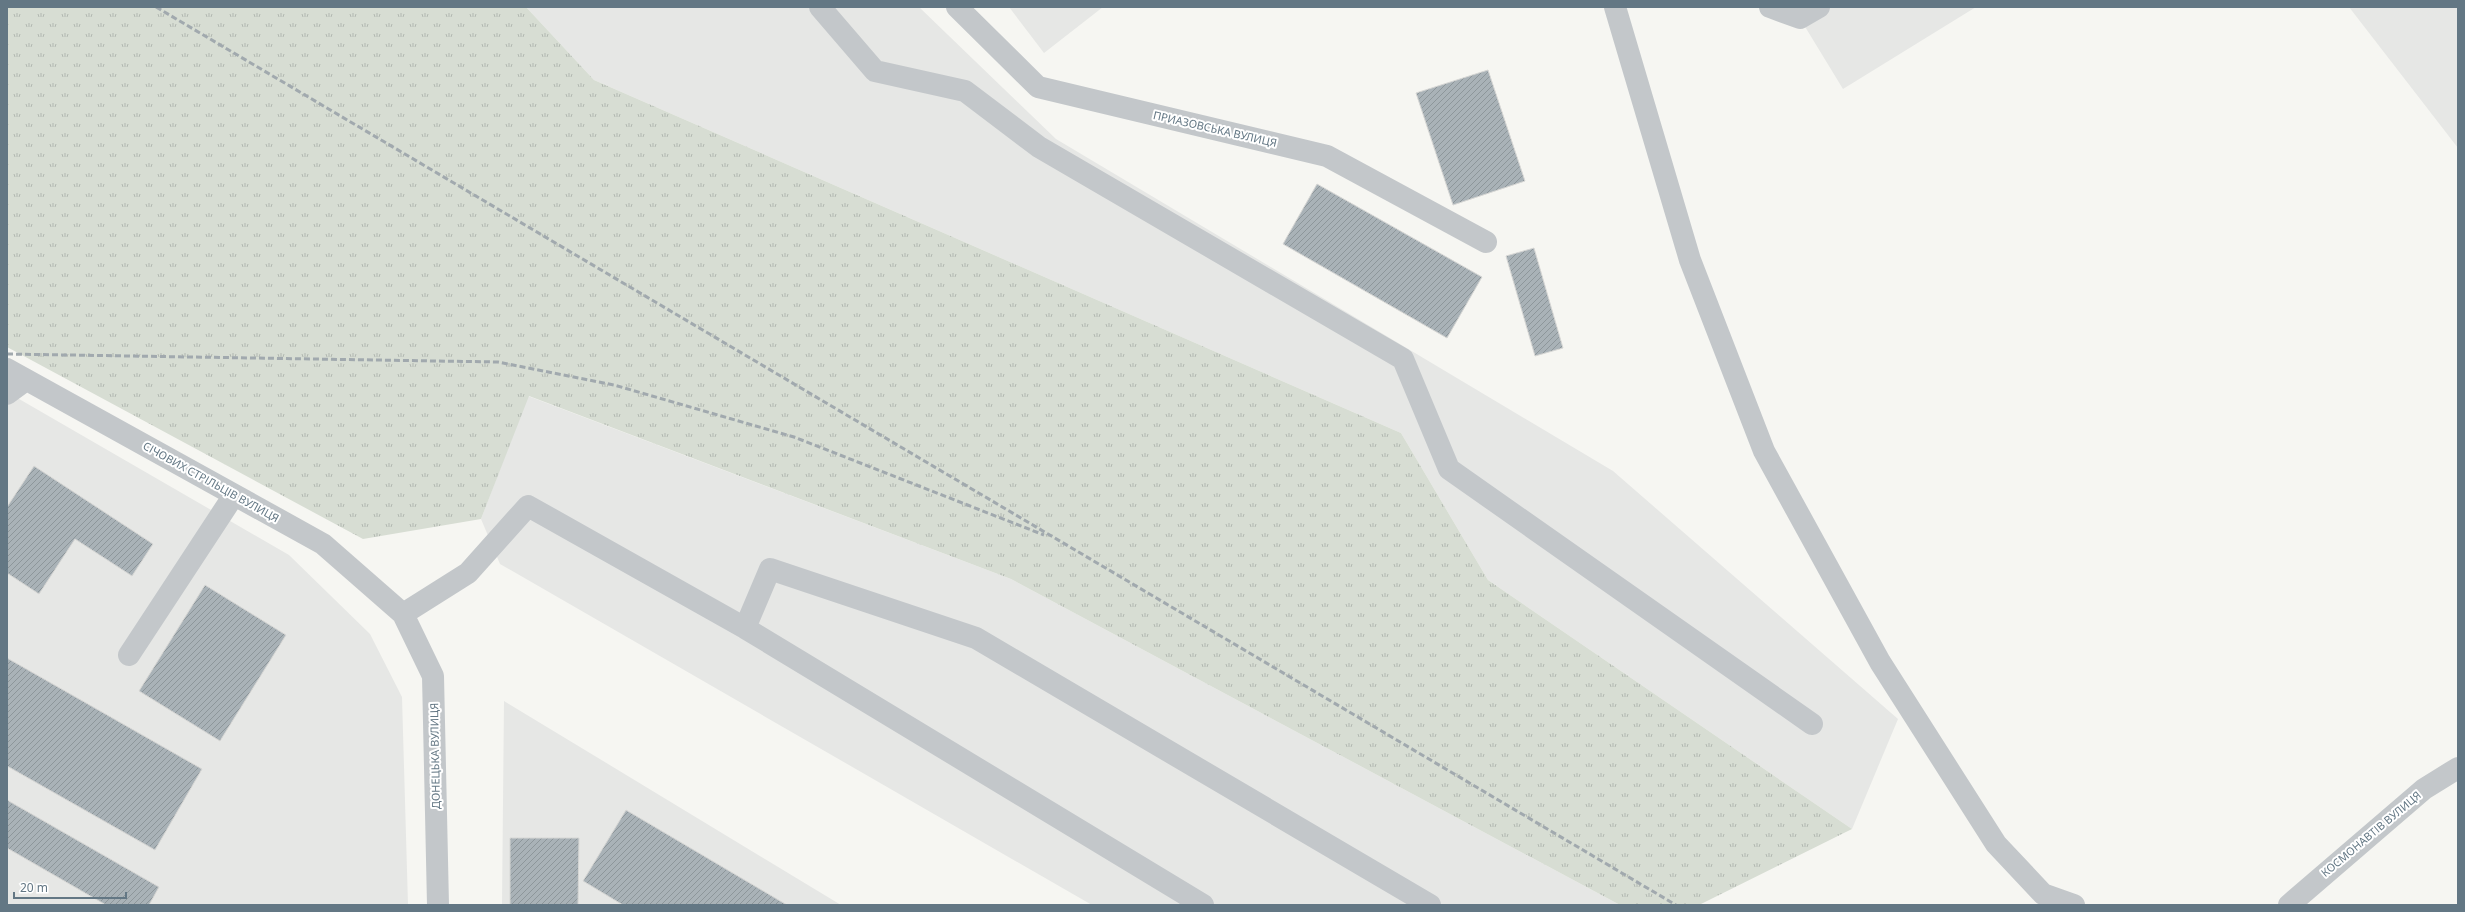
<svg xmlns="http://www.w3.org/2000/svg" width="2465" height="912" viewBox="0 0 2465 912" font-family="'Noto Sans',sans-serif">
<defs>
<pattern id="grass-tufts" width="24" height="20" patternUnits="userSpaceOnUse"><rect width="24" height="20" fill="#d7ddd3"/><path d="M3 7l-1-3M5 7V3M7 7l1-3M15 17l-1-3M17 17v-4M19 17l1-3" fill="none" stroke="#b2b8b1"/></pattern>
<pattern id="building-hatch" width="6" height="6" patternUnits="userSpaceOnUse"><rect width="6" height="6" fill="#a9b2b7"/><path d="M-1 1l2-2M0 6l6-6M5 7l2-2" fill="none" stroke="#8d969a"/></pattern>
</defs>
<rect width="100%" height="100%" fill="#f6f6f2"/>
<path fill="#e6e7e5" d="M526,7h393l137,132 557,332 285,248 -46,110 -364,-249 -87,-147 -807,-353z
M1009,7h94l-59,46z
M1793,7h183l-133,82z
M2349,7h109v141z
M7,392l282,163 81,79 32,63 6,208h-401z
M528,396l483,183 609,326h-528l-592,-341 -19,-45z
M504,701l337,204h-339z"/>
<path fill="url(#grass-tufts)" d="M7,7h519l68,73 807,353 87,147 364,249 -153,76h-79l-609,-326 -482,-183 -48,123 -118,20 -356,-192z"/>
<path fill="url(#building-hatch)" stroke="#d7d7d5" d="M1488,70l37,111 -72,24 -37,-112z
M1317,184l165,93 -35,61 -164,-94z
M1534,248l29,100 -28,8 -29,-100z
M34,466l119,78 -21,32 -57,-37 -36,55 -32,-21v-66z
M205,585l81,50 -66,106 -81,-50z
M7,658l195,111 -47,81 -148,-84z
M7,800l152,87 -10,18h-43l-99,-57z
M626,810l161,95h-164l-40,-24z
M510,838h69l-1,67h-68z"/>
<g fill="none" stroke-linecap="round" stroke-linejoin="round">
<path stroke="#c3c7ca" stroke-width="22" d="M820,7l55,64 90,20 74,56 364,212 46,110 363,255
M957,7l81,80 289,69 159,86
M1615,7l75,253 74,191 116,211 116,182 47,50 31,11
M1770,7l30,11 19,-11
M7,369l316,175 80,70 30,62 5,229
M7,394l19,-14
M403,614l65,-41 60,-67 217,122 458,277
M745,628l25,-59 206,69 454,267
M129,655l105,-160
M2289,905l135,-116 34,-21"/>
<path stroke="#a1a9ae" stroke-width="3" stroke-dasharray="6 3" stroke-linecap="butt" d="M156,7l1520,898
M7,354l491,8 116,23 180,52 250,98"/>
</g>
<g text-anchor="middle" stroke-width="4" stroke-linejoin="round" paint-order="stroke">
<g font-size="11" fill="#637784" stroke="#fff">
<text transform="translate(1215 129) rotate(13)" y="4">ПРИАЗОВСЬКА ВУЛИЦЯ</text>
<text transform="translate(211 482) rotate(29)" y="4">СІЧОВИХ СТРІЛЬЦІВ ВУЛИЦЯ</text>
<text transform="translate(435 756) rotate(-91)" y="4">ДОНЕЦЬКА ВУЛИЦЯ</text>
<text transform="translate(2371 834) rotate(-40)" y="4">КОСМОНАВТІВ ВУЛИЦЯ</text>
</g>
</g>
<rect width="2465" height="912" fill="none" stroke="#637784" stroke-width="16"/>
<path d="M14 892v6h112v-6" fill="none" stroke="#637784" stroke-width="2"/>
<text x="20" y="892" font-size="12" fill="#637784" stroke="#ffffff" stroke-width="3" paint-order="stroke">20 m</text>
</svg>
